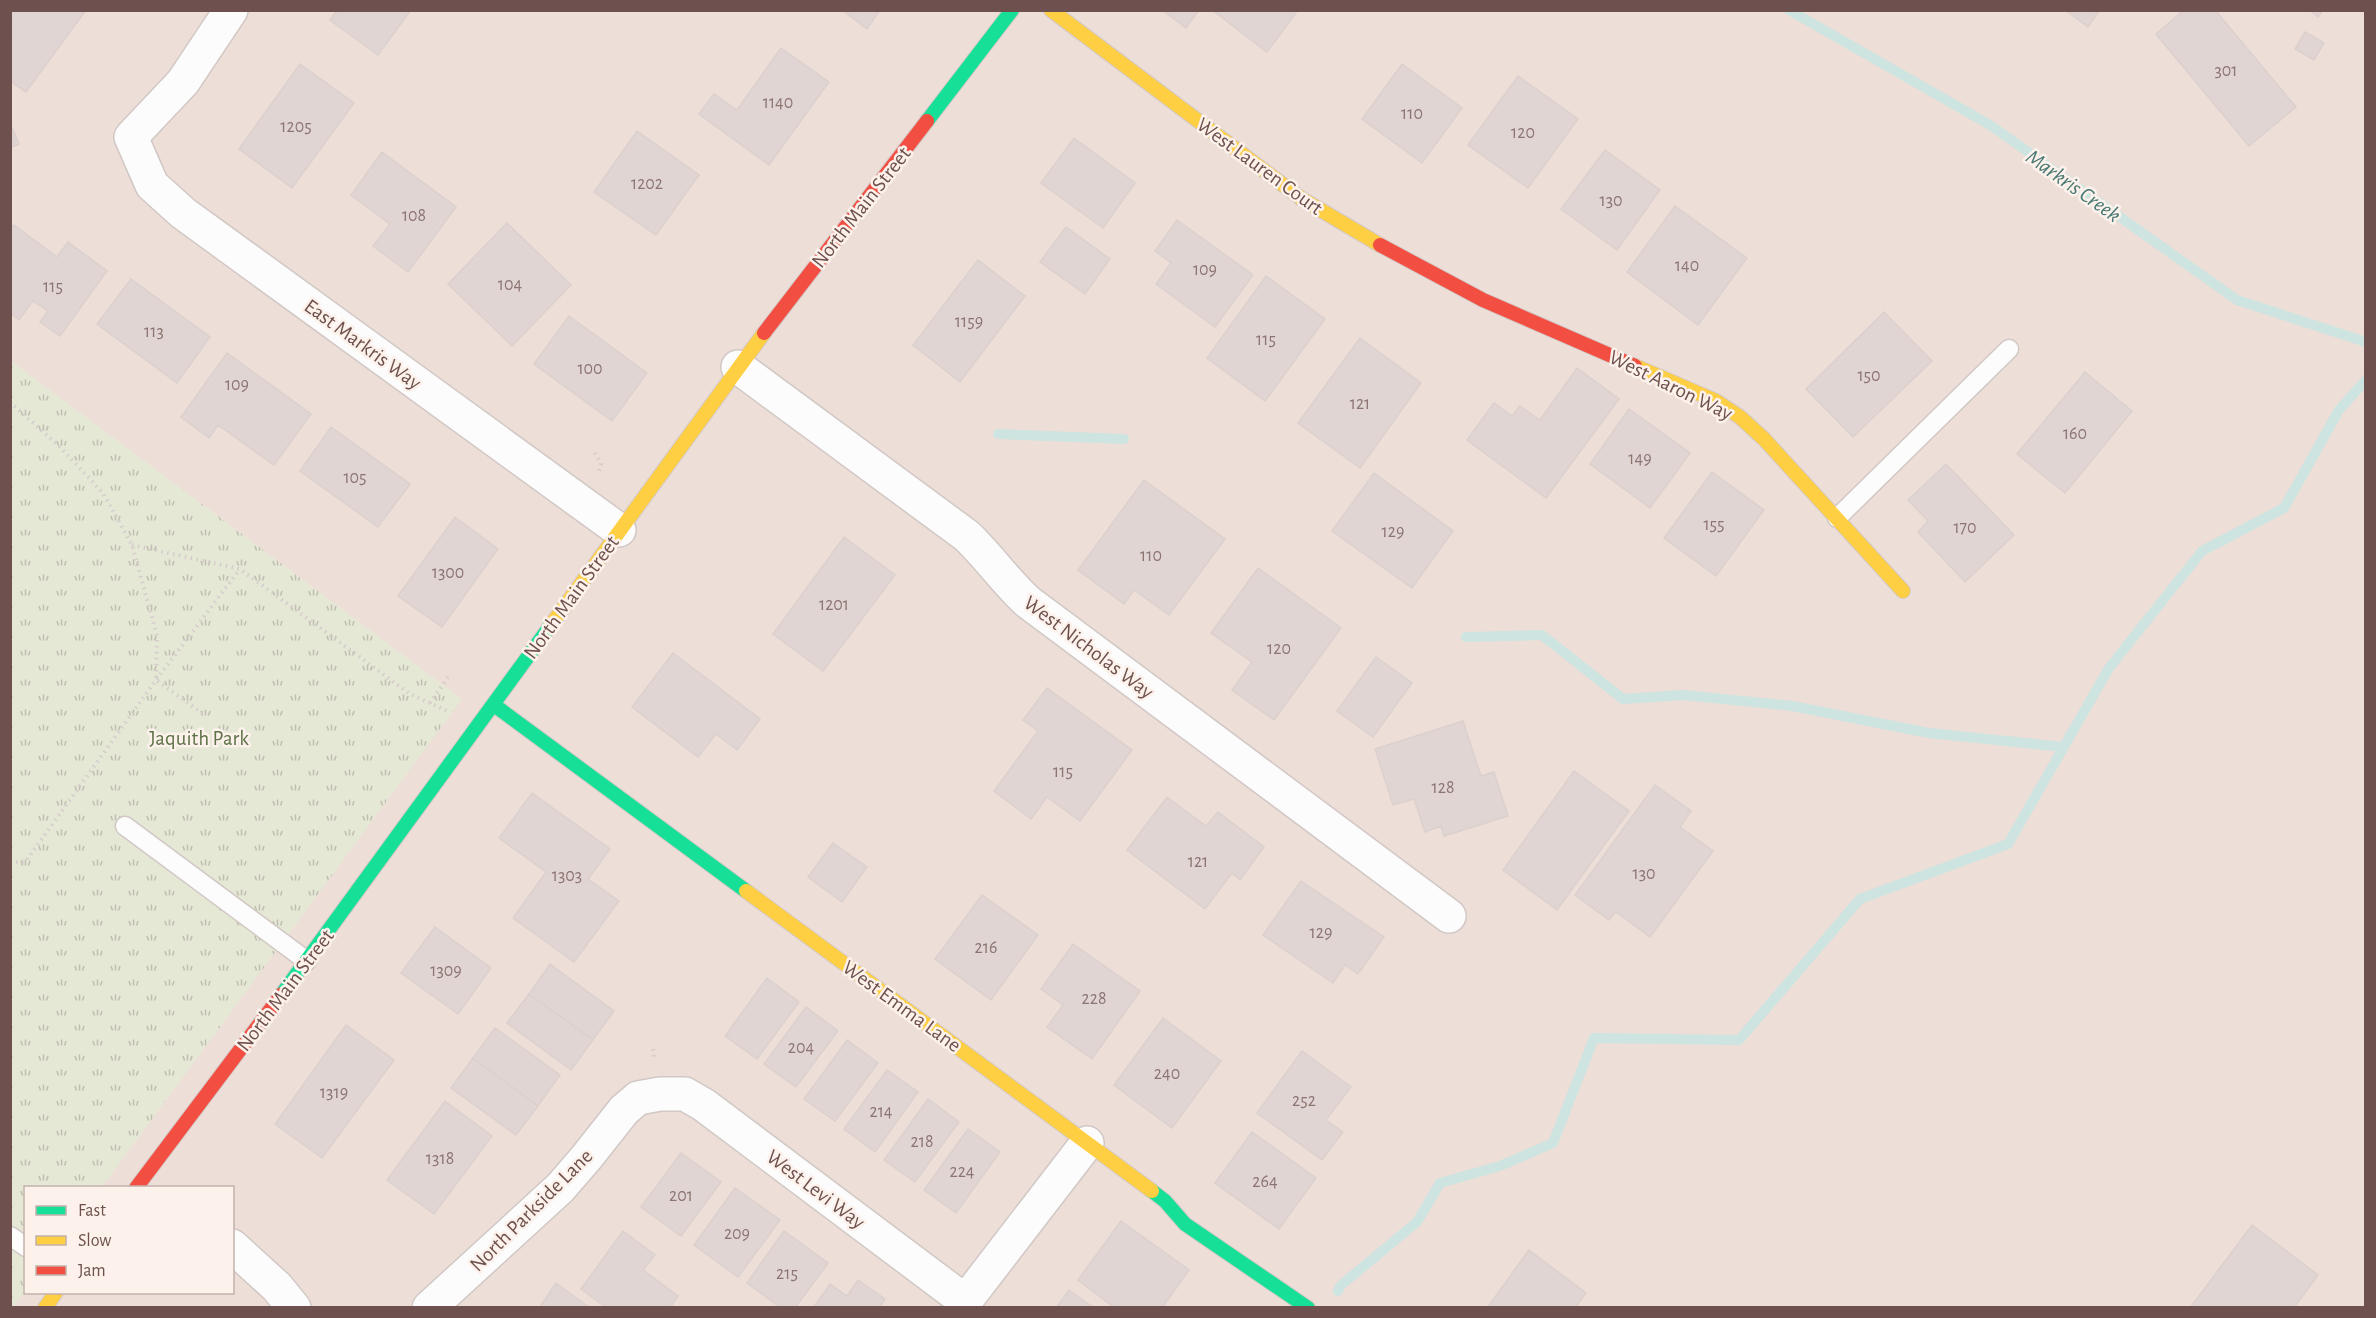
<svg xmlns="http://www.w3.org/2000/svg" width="2376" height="1318" viewBox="0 0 2376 1318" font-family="'Alegreya Sans',sans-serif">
<defs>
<pattern id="park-tufts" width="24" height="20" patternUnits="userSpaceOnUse" patternTransform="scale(1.5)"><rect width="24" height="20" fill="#e6e8d6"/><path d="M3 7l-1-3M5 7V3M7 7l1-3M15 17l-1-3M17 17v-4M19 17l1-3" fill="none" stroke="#bfbeb0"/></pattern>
</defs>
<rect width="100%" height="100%" fill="#f4edea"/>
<path fill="#edded8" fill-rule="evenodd" d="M10,11h2355v1296h-2354zM26,1188h206v104h-206z"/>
<path fill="url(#park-tufts)" d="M10,360l452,339 -360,488 -76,1 -1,103 -12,17 -3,-1z"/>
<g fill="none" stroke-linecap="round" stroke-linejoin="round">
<path stroke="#cde4e0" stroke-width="10" d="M1789,10l201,115 247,175 129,42
M998,434l126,5
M1466,637l76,-2 81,64 60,-4 109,11 137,27 135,14
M1338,1291l2,-5 77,-64 23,-39 60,-17 53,-23 41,-105 145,2 121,-141 148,-55 101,-176 93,-117 82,-43 55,-98 27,-30"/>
</g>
<path fill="#e0d5d3" stroke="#dcd0cd" stroke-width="1.5" d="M12,10h74l-60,82 -16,-11z
M337,10h74l-33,45 -48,-35z
M842,10h38l-13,19z
M1162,10h37l-13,18z
M1212,10h86l-31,42z
M2065,10h35l-12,17z
M2184,10h31l81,97 -47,39 -93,-112z
M2310,10h13l-5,7z
M2305,32l19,11 -10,17 -19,-11z
M781,48l48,34 -60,83 -70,-51 15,-20 23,16z
M300,64l54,39 -62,85 -53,-39z
M1402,64l60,44 -40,55 -60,-44z
M1518,76l60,43 -50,69 -60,-43z
M10,123l9,21 -9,4z
M637,131l62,44 -43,60 -62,-43z
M1074,138l61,45 -32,45 -62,-45z
M1605,150l55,40 -43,60 -56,-41z
M382,152l74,55 -48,65 -35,-26 17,-22 -39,-29z
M1675,206l72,52 -49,67 -71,-53z
M1177,220l76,55 -38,52 -59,-43 15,-21 -16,-12z
M507,223l64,62 -59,61 -64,-62z
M14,225l43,32 11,-15 39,29 -47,65 -20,-14 8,-11 -15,-10 -14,19 -9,-7v-84z
M1066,227l44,32 -25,35 -45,-32z
M978,260l47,36 -65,86 -47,-37z
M1266,276l59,43 -60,82 -58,-43z
M131,279l79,58 -33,46 -80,-59z
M1884,312l48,49 -79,76 -47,-48z
M569,316l78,57 -35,48 -78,-57z
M1360,338l61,45 -61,85 -62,-45z
M227,353l84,61 -37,51 -56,-40 -9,13 -28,-21z
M1577,368l42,31 -73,99 -79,-58 27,-37 18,13 8,-10 20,14z
M2085,372l47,39 -67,82 -48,-39z
M1629,409l61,44 -40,55 -60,-44z
M331,427l79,57 -32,43 -78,-56z
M1946,464l68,71 -49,47 -47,-50 10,-11 -20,-21z
M1712,472l52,38 -48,66 -52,-38z
M1374,473l79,58 -41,57 -80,-57z
M1144,480l81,59 -56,76 -35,-25 -10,14 -46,-34z
M455,517l43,32 -56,78 -44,-31z
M844,537l51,38 -72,96 -50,-37z
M1258,568l83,60 -67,92 -42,-30 20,-28 -41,-29z
M673,653l87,66 -23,31 -21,-16 -18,23 -66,-50z
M1376,657l36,26 -39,54 -36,-26z
M1047,688l85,62 -52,71 -33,-24 -16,22 -37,-28 44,-60 -15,-11z
M1463,721l18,55 13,-4 14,44 -64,20 -3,-10 -16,6 -11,-33 -21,6 -18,-56z
M1574,771l55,40 -72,99 -54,-40z
M1655,785l36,26 -11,16 33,24 -63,86 -34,-25 -7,8 -34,-25z
M532,793l78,56 -22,30 31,22 -45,61 -61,-44 33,-46 -47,-34z
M1167,797l39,29 12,-14 46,35 -24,33 -8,-7 -27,36 -78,-59z
M833,843l34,24 -25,35 -34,-25z
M1301,881l83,56 -26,37 -13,-9 -12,18 -70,-48z
M982,895l56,40 -47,65 -56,-41z
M435,927l56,41 -33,46 -57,-41z
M1073,944l67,47 -48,68 -45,-32 16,-22 -22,-16z
M550,964l64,47 -21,29 -64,-46z
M767,978l32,24 -42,57 -32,-23z
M529,994l64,46 -22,30 -64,-47z
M806,1007l32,24 -42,56 -32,-23z
M1163,1018l58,43 -49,67 -58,-43z
M346,1025l48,35 -72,98 -47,-34z
M495,1028l65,47 -22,31 -65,-48z
M847,1040l31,23 -43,58 -31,-22z
M1302,1051l49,36 -25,33 17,12 -21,28 -65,-47z
M473,1058l65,48 -22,29 -65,-47z
M887,1070l31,22 -43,60 -31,-23z
M928,1099l31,23 -44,60 -31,-22z
M445,1101l47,35 -58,78 -47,-34z
M968,1129l32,23 -44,61 -32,-23z
M1252,1132l64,46 -37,51 -64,-46z
M681,1153l40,29 -40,54 -40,-29z
M735,1188l45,32 -42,57 -44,-32z
M1121,1221l68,49 -27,38h-47l-37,-28z
M2252,1225l66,50 -24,33h-104z
M623,1231l32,24 -12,15 35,26 -8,12h-63l-26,-19z
M784,1231l44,32 -33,45h-14l-34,-25z
M1529,1250l57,43 -11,15h-88z
M858,1280l27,19 -6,9h-66l17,-24 17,12z
M556,1283l34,25h-51z
M1069,1290l25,18h-38z"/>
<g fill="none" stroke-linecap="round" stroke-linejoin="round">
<defs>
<path id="lane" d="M1837,518l172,-169
M125,826l182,135
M10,1236l16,11"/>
<path id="street" d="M231,10l-48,72 -52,55 21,48 31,28 436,317
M738,367l229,169c22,21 39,46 61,66l421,314
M232,1246l45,41 17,21
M429,1308l131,-120 26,-30 38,-48 14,-12 22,-4h25l19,11 261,196
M960,1308l127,-165"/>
<path id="fast" d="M927,121l85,-111
M494,705l252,186
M282,994l269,-369
M1152,1191l13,10 20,23 123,84"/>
<path id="slow" d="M1051,10l251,189 78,46
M1635,366l81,35 24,16 24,22 139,152
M551,625l213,-292
M746,891l406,300
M45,1308l11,-16"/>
<path id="jam" d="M1380,245l103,55 152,66
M764,333l163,-212
M136,1188l146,-194"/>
</defs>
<use href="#lane" stroke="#d1c8c5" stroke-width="21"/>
<use href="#street" stroke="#d1c8c5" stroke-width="36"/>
<use href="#fast" stroke="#d3c9c6" stroke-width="16"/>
<use href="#slow" stroke="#d3c9c6" stroke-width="16"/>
<use href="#jam" stroke="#d3c9c6" stroke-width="16"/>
<path stroke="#d5cccb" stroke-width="4" stroke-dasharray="1.5 4.5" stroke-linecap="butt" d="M10,402l49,44 44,47 29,52 25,91 -1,44 50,36
M595,453l6,11 -2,7
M132,545l108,24 170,125 37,17
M430,703l19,-27
M10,863l16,-2 130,-181 84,-111
M653,1049l1,10"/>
<use href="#lane" stroke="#fdfcfc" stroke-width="18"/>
<use href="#street" stroke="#fdfcfc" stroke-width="33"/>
<use href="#fast" stroke="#16e098" stroke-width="14"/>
<use href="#slow" stroke="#ffcf43" stroke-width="14"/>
<use href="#jam" stroke="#f24e42" stroke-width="14"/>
</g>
<g text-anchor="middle" stroke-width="5" stroke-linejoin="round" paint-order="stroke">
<g font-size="18" fill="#8c7471">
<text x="2226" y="76">301</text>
<text x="778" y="108">1140</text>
<text x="1412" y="119">110</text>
<text x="296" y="132">1205</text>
<text x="1523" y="138">120</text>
<text x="647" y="189">1202</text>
<text x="1611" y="206">130</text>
<text x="414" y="221">108</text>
<text x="1687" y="271">140</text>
<text x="1205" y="275">109</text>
<text x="510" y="290">104</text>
<text x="53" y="292">115</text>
<text x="969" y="327">1159</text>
<text x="154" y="337">113</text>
<text x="1266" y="345">115</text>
<text x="590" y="374">100</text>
<text x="1869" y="381">150</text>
<text x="237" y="390">109</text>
<text x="1360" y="409">121</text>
<text x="2075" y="439">160</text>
<text x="1640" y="464">149</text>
<text x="355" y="483">105</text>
<text x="1714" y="530">155</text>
<text x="1965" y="533">170</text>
<text x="1393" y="537">129</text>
<text x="1151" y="561">110</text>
<text x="448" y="578">1300</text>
<text x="834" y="610">1201</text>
<text x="1279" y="654">120</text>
<text x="1063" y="777">115</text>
<text x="1443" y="793">128</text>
<text x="1198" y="867">121</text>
<text x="1644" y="879">130</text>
<text x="567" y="881">1303</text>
<text x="1321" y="938">129</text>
<text x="986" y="953">216</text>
<text x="446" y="976">1309</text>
<text x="1094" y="1004">228</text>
<text x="801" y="1053">204</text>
<text x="1167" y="1079">240</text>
<text x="334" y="1098">1319</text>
<text x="1304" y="1106">252</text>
<text x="881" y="1117">214</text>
<text x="922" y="1147">218</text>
<text x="440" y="1164">1318</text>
<text x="962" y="1177">224</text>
<text x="1265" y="1187">264</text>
<text x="681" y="1201">201</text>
<text x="737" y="1239">209</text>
<text x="787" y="1279">215</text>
</g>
<g font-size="21" fill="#6e514e" stroke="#fcf1eb">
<text transform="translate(1260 166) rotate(36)" y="7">West Lauren Court</text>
<text transform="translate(861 207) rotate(-52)" y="7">North Main Street</text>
<text transform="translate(363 344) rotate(36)" y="7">East Markris Way</text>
<text transform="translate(1671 385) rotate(26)" y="7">West Aaron Way</text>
<text transform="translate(571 597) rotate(-54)" y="7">North Main Street</text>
<text transform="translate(1089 647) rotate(37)" y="7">West Nicholas Way</text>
<text transform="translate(285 990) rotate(-53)" y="7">North Main Street</text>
<text transform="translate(902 1006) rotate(36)" y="7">West Emma Lane</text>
<text transform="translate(816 1189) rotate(37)" y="7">West Levi Way</text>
<text transform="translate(531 1210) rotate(-45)" y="7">North Parkside Lane</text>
</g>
<g font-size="21" fill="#5f7348" stroke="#fcf1eb">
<text x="199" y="745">Jaquith Park</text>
</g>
<g font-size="22" font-style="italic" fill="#477873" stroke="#fcf1eb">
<text transform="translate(2074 185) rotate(35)" y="8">Markris Creek</text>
</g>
</g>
<rect width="2376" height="1318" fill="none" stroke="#6e514e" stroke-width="24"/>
<rect x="24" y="1186" width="210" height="108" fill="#fcf1eb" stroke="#c3b1ac" stroke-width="1.5"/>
<rect x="36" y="1206" width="30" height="9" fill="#16e098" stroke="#c3b1ac" stroke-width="1.5"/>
<text x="78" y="1216" font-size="18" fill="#6e514e">Fast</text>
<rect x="36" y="1236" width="30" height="9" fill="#ffcf43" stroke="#c3b1ac" stroke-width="1.5"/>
<text x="78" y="1246" font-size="18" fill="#6e514e">Slow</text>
<rect x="36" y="1266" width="30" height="9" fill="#f24e42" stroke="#c3b1ac" stroke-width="1.5"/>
<text x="78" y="1276" font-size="18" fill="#6e514e">Jam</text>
</svg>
